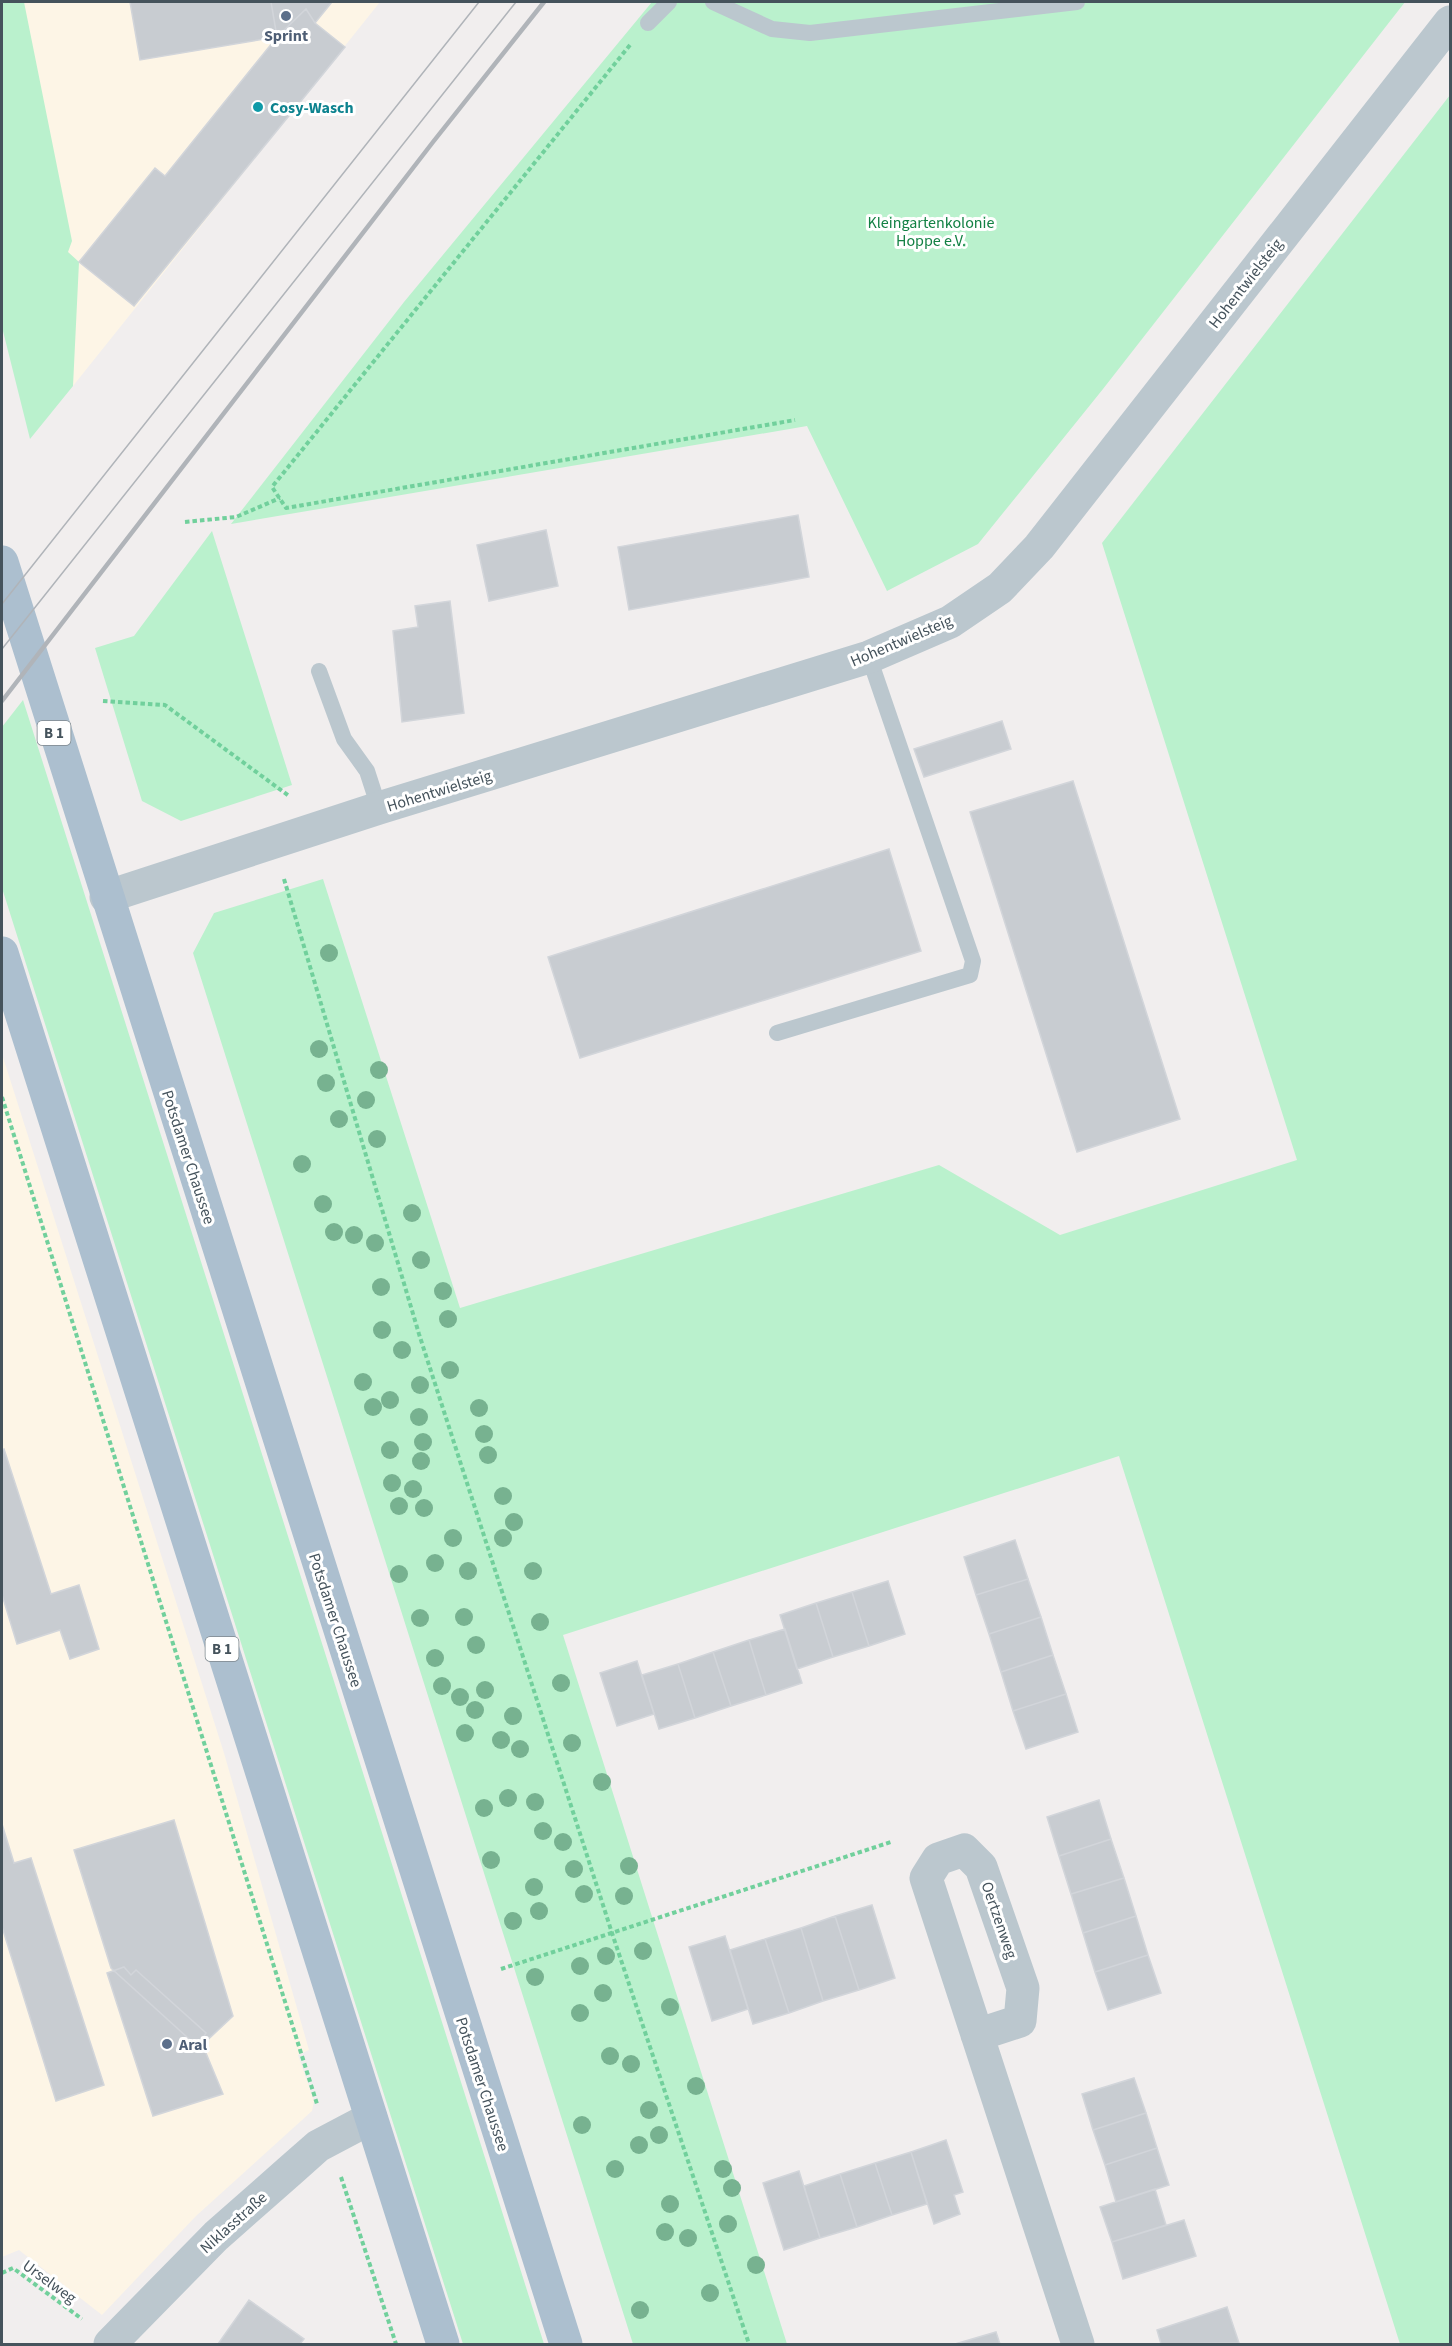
<svg xmlns="http://www.w3.org/2000/svg" width="1452" height="2346" viewBox="0 0 1452 2346" font-family="'Source Sans 3',sans-serif">
<rect width="100%" height="100%" fill="#f1eeee"/>
<path fill="#fdf5e6" d="M2,2h378l-307,384 -68,-251z
M2,1054l222,699 85,297 -11,5 16,46 -2,10 -116,105 -94,99 -83,-65 -17,7z"/>
<path fill="#baf1cd" d="M2,2h22l48,239 -4,11 11,10 -6,124 -43,53 -28,-112z
M652,2h753l-302,387 -125,155 -91,47 -80,-165 -576,98 173,-222z
M1450,95v2249h-50l-281,-888 -556,179 224,709h-154l-440,-1391 21,-40 109,-34 137,429 479,-143 121,70 237,-75 -195,-617z
M212,531l80,254 -111,36 -39,-20 -47,-153 39,-12z
M23,700l521,1644h-81l-461,-1456v-161z"/>
<path fill="#c8ccd1" stroke="#d2d5da" stroke-width="1.5" d="M130,2h141l6,35 -137,23z
M271,2h61l-17,21 -9,-14 -29,28z
M306,9l9,14 30,24 -211,259 -55,-44 76,-94 10,8 112,-139z
M798,515l11,62 -180,33 -11,-63z
M546,530l12,56 -69,15 -12,-56z
M450,601l14,112 -62,9 -9,-91 25,-4 -3,-21z
M1002,721l9,28 -87,28 -10,-28z
M1073,781l107,338 -103,33 -107,-340z
M889,849l32,102 -341,107 -32,-101z
M4,1449l47,145 28,-9 20,64 -29,10 -10,-29 -43,14 -15,-49v-145z
M1015,1540l13,39 -52,16 -12,-38z
M1028,1579l13,38 -52,17 -13,-39z
M888,1581l17,53 -36,12 -17,-54z
M852,1592l17,54 -36,11 -17,-54z
M816,1603l17,54 -36,12 -17,-54z
M1041,1617l12,38 -52,17 -12,-38z
M785,1629l17,54 -36,12 -17,-55z
M749,1640l17,55 -35,11 -18,-54z
M713,1652l18,54 -36,12 -17,-54z
M1053,1655l13,39 -53,17 -12,-39z
M637,1661l17,53 -37,12 -17,-53z
M678,1664l17,54 -36,11 -17,-54z
M1066,1694l12,38 -52,17 -13,-38z
M1099,1800l12,39 -52,17 -12,-39z
M174,1820l59,196 -34,32 -88,-80 -37,-118z
M2,1824l12,39 17,-5 73,227 -48,16 -54,-174z
M1111,1839l13,39 -53,16 -12,-38z
M1124,1878l12,38 -53,17 -12,-39z
M872,1905l23,73 -36,12 -24,-74z
M835,1916l24,74 -36,11 -22,-73z
M1136,1916l12,39 -53,17 -12,-39z
M801,1928l22,73 -34,12 -24,-74z
M725,1936l23,73 -36,12 -23,-74z
M765,1939l24,74 -36,11 -23,-74z
M1148,1955l13,38 -53,17 -13,-38z
M124,1967l7,8 5,-5 70,63 -5,8 22,53 -70,22 -46,-143z
M1134,2078l12,35 -53,17 -11,-36z
M1146,2113l11,35 -52,17 -12,-35z
M946,2140l17,52 -9,3 6,19 -26,10 -23,-72z
M1157,2148l12,37 -53,17 -11,-37z
M911,2152l16,52 -35,11 -17,-52z
M875,2163l17,52 -35,12 -17,-53z
M799,2171l21,67 -36,12 -21,-67z
M840,2174l17,53 -37,11 -16,-52z
M1155,2189l11,36 -54,17 -12,-35z
M1184,2220l12,36 -73,23 -11,-37z
M249,2300l55,39 -4,5h-82z
M1227,2307l12,36 -78,1 -4,-14z
M996,2332l4,12h-45z"/>
<g fill="none" stroke-linecap="round" stroke-linejoin="round">
<path stroke="#71d09c" stroke-width="4" stroke-dasharray="4.5 3" stroke-linecap="butt" d="M630,45l-358,442 14,21 509,-88
M185,522l51,-5 44,-19
M103,701l62,4 124,91
M284,879l135,455 193,599 137,411
M2,1097l315,1007
M501,1969l390,-127
M341,2177l55,167
M2,2273l11,-5 69,51"/>
<path stroke="#bbc7ce" stroke-width="16" d="M713,2l59,27 38,4 267,-31
M648,23l21,-21
M319,671l25,68 23,32 12,37
M777,1033l193,-58 3,-14 -104,-304"/>
<path stroke="#bbc7ce" stroke-width="33" d="M106,897l273,-89 490,-151 81,-35 50,-34 39,-41 411,-525
M977,2035l43,-14 3,-33 -42,-121 -17,-17 -26,9 -12,19 152,466
M110,2344l106,-108 76,-67 26,-23 53,-28"/>
<path stroke="#acbfcf" stroke-width="33" d="M2,562l564,1782
M2,953l441,1391"/>
<path stroke="#b0b4b9" stroke-width="1.5" d="M2,604l477,-602
M2,649l514,-647"/>
<path stroke="#b0b4b9" stroke-width="4.5" d="M2,701l431,-559 111,-140"/>
</g>
<g fill="#77b290">
<circle cx="329" cy="953" r="9"/>
<circle cx="319" cy="1049" r="9"/>
<circle cx="379" cy="1070" r="9"/>
<circle cx="326" cy="1083" r="9"/>
<circle cx="366" cy="1100" r="9"/>
<circle cx="339" cy="1119" r="9"/>
<circle cx="377" cy="1139" r="9"/>
<circle cx="302" cy="1164" r="9"/>
<circle cx="323" cy="1204" r="9"/>
<circle cx="412" cy="1213" r="9"/>
<circle cx="334" cy="1232" r="9"/>
<circle cx="354" cy="1235" r="9"/>
<circle cx="375" cy="1243" r="9"/>
<circle cx="421" cy="1260" r="9"/>
<circle cx="381" cy="1287" r="9"/>
<circle cx="443" cy="1291" r="9"/>
<circle cx="448" cy="1319" r="9"/>
<circle cx="382" cy="1330" r="9"/>
<circle cx="402" cy="1350" r="9"/>
<circle cx="450" cy="1370" r="9"/>
<circle cx="363" cy="1382" r="9"/>
<circle cx="420" cy="1385" r="9"/>
<circle cx="390" cy="1400" r="9"/>
<circle cx="373" cy="1407" r="9"/>
<circle cx="479" cy="1408" r="9"/>
<circle cx="419" cy="1417" r="9"/>
<circle cx="484" cy="1434" r="9"/>
<circle cx="423" cy="1442" r="9"/>
<circle cx="390" cy="1450" r="9"/>
<circle cx="488" cy="1455" r="9"/>
<circle cx="421" cy="1461" r="9"/>
<circle cx="392" cy="1483" r="9"/>
<circle cx="413" cy="1489" r="9"/>
<circle cx="503" cy="1496" r="9"/>
<circle cx="399" cy="1506" r="9"/>
<circle cx="424" cy="1508" r="9"/>
<circle cx="514" cy="1522" r="9"/>
<circle cx="453" cy="1538" r="9"/>
<circle cx="503" cy="1538" r="9"/>
<circle cx="435" cy="1563" r="9"/>
<circle cx="468" cy="1571" r="9"/>
<circle cx="533" cy="1571" r="9"/>
<circle cx="399" cy="1574" r="9"/>
<circle cx="464" cy="1617" r="9"/>
<circle cx="420" cy="1618" r="9"/>
<circle cx="540" cy="1622" r="9"/>
<circle cx="476" cy="1645" r="9"/>
<circle cx="435" cy="1658" r="9"/>
<circle cx="561" cy="1683" r="9"/>
<circle cx="442" cy="1686" r="9"/>
<circle cx="485" cy="1690" r="9"/>
<circle cx="460" cy="1697" r="9"/>
<circle cx="475" cy="1710" r="9"/>
<circle cx="513" cy="1716" r="9"/>
<circle cx="465" cy="1733" r="9"/>
<circle cx="501" cy="1740" r="9"/>
<circle cx="572" cy="1743" r="9"/>
<circle cx="520" cy="1749" r="9"/>
<circle cx="602" cy="1782" r="9"/>
<circle cx="508" cy="1798" r="9"/>
<circle cx="535" cy="1802" r="9"/>
<circle cx="484" cy="1808" r="9"/>
<circle cx="543" cy="1831" r="9"/>
<circle cx="563" cy="1842" r="9"/>
<circle cx="491" cy="1860" r="9"/>
<circle cx="629" cy="1866" r="9"/>
<circle cx="574" cy="1869" r="9"/>
<circle cx="534" cy="1887" r="9"/>
<circle cx="584" cy="1894" r="9"/>
<circle cx="624" cy="1896" r="9"/>
<circle cx="539" cy="1911" r="9"/>
<circle cx="513" cy="1921" r="9"/>
<circle cx="643" cy="1951" r="9"/>
<circle cx="606" cy="1956" r="9"/>
<circle cx="580" cy="1966" r="9"/>
<circle cx="535" cy="1977" r="9"/>
<circle cx="603" cy="1993" r="9"/>
<circle cx="670" cy="2007" r="9"/>
<circle cx="580" cy="2013" r="9"/>
<circle cx="610" cy="2056" r="9"/>
<circle cx="631" cy="2064" r="9"/>
<circle cx="696" cy="2086" r="9"/>
<circle cx="649" cy="2110" r="9"/>
<circle cx="582" cy="2125" r="9"/>
<circle cx="659" cy="2135" r="9"/>
<circle cx="639" cy="2145" r="9"/>
<circle cx="615" cy="2169" r="9"/>
<circle cx="723" cy="2169" r="9"/>
<circle cx="732" cy="2188" r="9"/>
<circle cx="670" cy="2204" r="9"/>
<circle cx="728" cy="2224" r="9"/>
<circle cx="665" cy="2232" r="9"/>
<circle cx="688" cy="2238" r="9"/>
<circle cx="756" cy="2265" r="9"/>
<circle cx="710" cy="2293" r="9"/>
<circle cx="640" cy="2310" r="9"/>
</g>
<g fill="#5c6f8a" stroke="#fff" stroke-width="2">
<circle cx="286" cy="16" r="6"/>
<circle cx="167" cy="2044" r="6"/>
</g>
<circle fill="#0f9aa8" stroke="#fff" stroke-width="2" cx="258" cy="107" r="6"/>
<g text-anchor="middle" stroke-width="6" stroke-linejoin="round" paint-order="stroke">
<g fill="#fff" stroke="#7d878d" stroke-width="1.5">
<rect x="37.5" y="721" width="33" height="24" rx="4.5"/>
<rect x="205.5" y="1637" width="33" height="24" rx="4.5"/>
</g>
<g font-size="15" font-weight="bold" fill="#45535c">
<text x="54" y="738">B 1</text>
<text x="222" y="1654">B 1</text>
</g>
<g font-size="16" font-weight="bold" fill="#4e5e75" stroke="#fff">
<text x="286" y="41">Sprint</text>
<text x="179" y="2050" text-anchor="start">Aral</text>
</g>
<g font-size="16" font-weight="bold" fill="#0d838f" stroke="#fff" text-anchor="start">
<text x="270" y="113">Cosy-Wasch</text>
</g>
<g font-size="16" fill="#138144" stroke="#fff">
<text x="931" y="228">Kleingartenkolonie<tspan x="931" dy="18">Hoppe e.V.</tspan></text>
</g>
<g font-size="16" fill="#45535c" stroke="#fff">
<text transform="translate(1245 283) rotate(-52)" y="6">Hohentwielsteig</text>
<text transform="translate(901 640) rotate(-23)" y="6">Hohentwielsteig</text>
<text transform="translate(439 790) rotate(-17)" y="6">Hohentwielsteig</text>
<text transform="translate(189 1157) rotate(72)" y="6">Potsdamer Chaussee</text>
<text transform="translate(336 1620) rotate(72)" y="6">Potsdamer Chaussee</text>
<text transform="translate(1000 1920) rotate(71)" y="6">Oertzenweg</text>
<text transform="translate(483 2084) rotate(72)" y="6">Potsdamer Chaussee</text>
<text transform="translate(233 2222) rotate(-42)" y="6">Niklasstraße</text>
<text transform="translate(50 2281) rotate(36)" y="6">Urselweg</text>
</g>
</g>
<rect width="1452" height="2346" fill="none" stroke="#45535c" stroke-width="6"/>
</svg>
